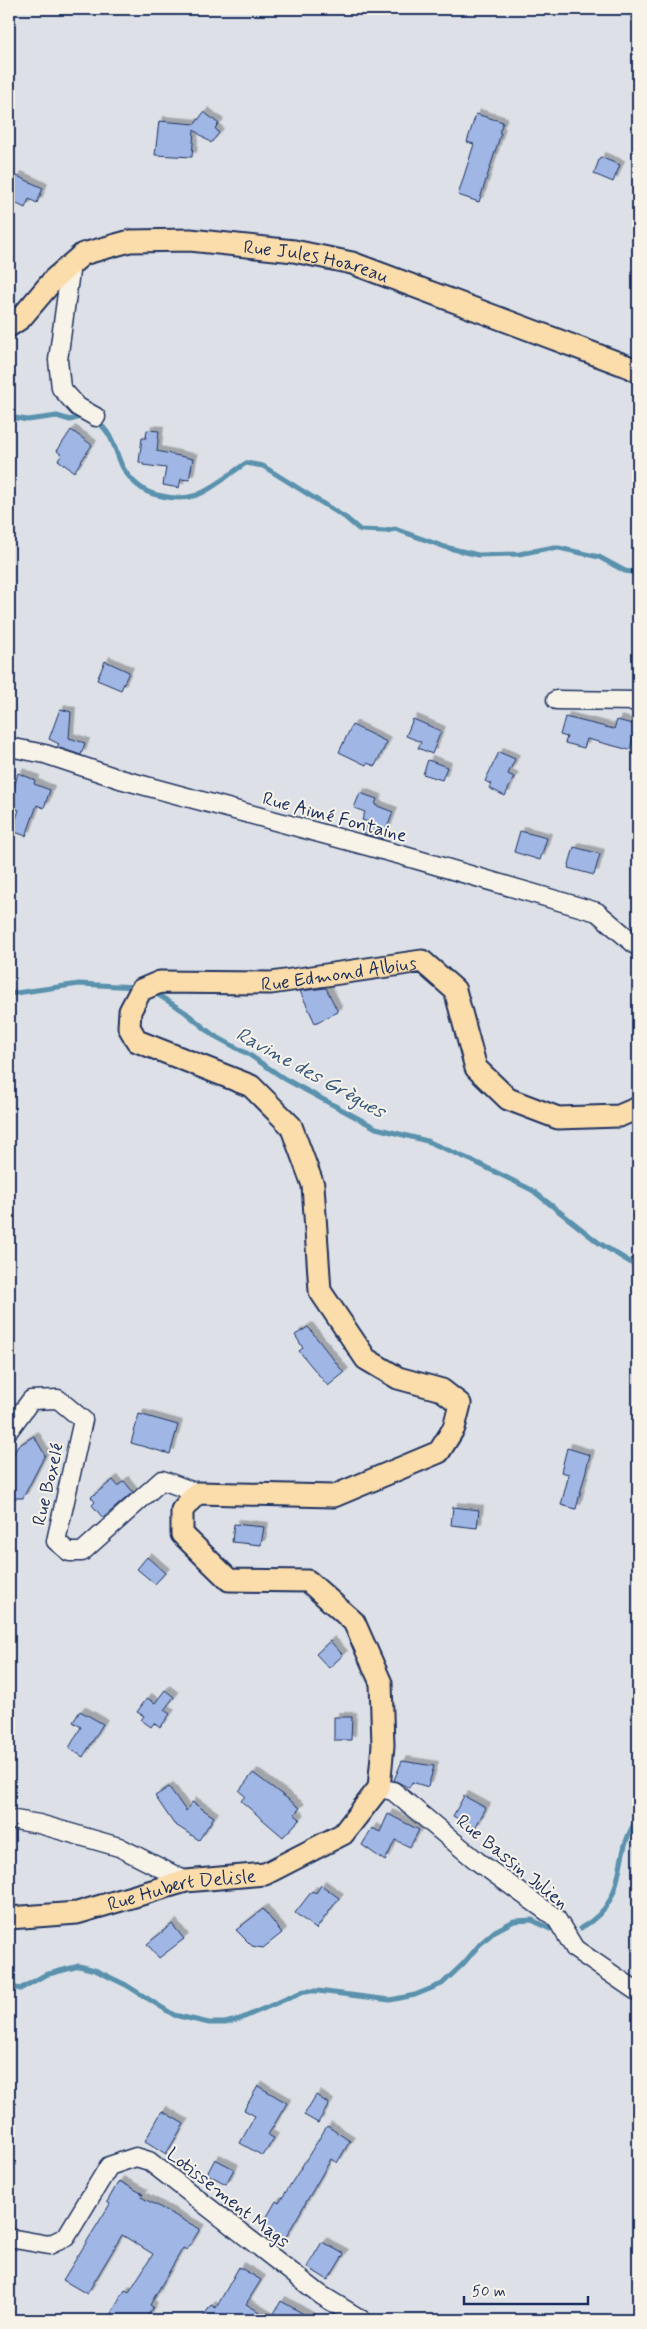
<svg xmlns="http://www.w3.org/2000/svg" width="647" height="2329" viewBox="0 0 647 2329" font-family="Mynerve,sans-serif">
<defs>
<filter id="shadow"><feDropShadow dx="4.5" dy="-4.5" stdDeviation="0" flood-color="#0004"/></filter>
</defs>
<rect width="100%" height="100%" fill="#dde1e7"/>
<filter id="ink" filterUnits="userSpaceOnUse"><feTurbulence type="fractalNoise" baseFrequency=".02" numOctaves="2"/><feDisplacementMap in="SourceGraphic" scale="10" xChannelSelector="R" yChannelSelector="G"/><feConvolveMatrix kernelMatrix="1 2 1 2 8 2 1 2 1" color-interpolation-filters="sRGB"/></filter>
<g filter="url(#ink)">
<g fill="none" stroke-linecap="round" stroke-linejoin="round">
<path stroke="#5a91ad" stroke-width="5" d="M9,417l19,3 29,-4 13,4 14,-4
M96,421c16,11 18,27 26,45 7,13 20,26 35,29 44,11 55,-10 89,-32l17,3 83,52 14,12 26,1 9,-2 50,18 33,8 41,-1 30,-6h10l40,9 26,14 13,2
M152,991l33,21 28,23 35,19 37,25 91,49 51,13 46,20 59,29 67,53 39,24
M9,994l70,-10 58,3
M581,1928c52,-30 28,-70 57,-110
M9,1986l11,3 25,-14 34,-9 16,4 31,15 48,30 35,8h16l15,-4 64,-28h14l72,9 25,-5 27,-11 22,-21 16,-19 15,-13 19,-10 18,-1 18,9"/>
</g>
<path fill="#a0b7e5" stroke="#1b2f5e" filter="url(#shadow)" d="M204,112l15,12 -4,4 4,5 -8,10 -17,-13 -2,27 -37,-2 4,-34 36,3z
M476,114l27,8 -4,11h2l-22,69 -21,-7 16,-51 -7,-2z
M600,157l20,8 -7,17 -19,-8z
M17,176l26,12 -6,15 -8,-4 -4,9 -16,-8v-5z
M71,430l21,15 -18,27 -16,-12 4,-5 -5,-4z
M147,430l12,1 -2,20 36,8 -4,21 -8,-1 -2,9 -16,-3 3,-17 -23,-3v-2l-4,-1 3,-24h4z
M105,661l24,11 -8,18 -24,-10z
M60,709l11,3 -2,26 16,5 -4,12 -24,-8 2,-3 -10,-5z
M565,717l49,12 3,-9 19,5 -6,25 -43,-11 -3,9 -19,-5 2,-6 -7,-2z
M413,719l28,12 -9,23 -14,-6 3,-6 -15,-6z
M352,725l35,17 -12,24 -8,-3 -1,2 -27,-13z
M499,752l16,7 -7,15 6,3 -9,19 -16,-8 2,-4 -6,-3z
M428,760l19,7 -5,13 -19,-6z
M18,773l17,7 -1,4 16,6 -6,18 -7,-3 -11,31 -14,-5 7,-21 -10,-4z
M360,793l17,6 -2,6 18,7 -10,27 -19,-5 4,-12 -6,-2 3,-8 -11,-4z
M520,831l27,7 -7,22 -26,-8z
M574,847l26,7 -6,21 -26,-7z
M326,988l12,24 -23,11 -15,-32z
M308,1327l36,46 -16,13 -29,-35 4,-3 -8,-13z
M139,1414l39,11 -8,29 -39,-11z
M34,1436l11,19 -22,43h-14v-36l9,-16z
M567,1448l23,7 -14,54 -15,-4 8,-31 -8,-2z
M113,1480l5,6 6,-5 9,11 -30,26 -11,-13 3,-3 -4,-5z
M453,1507l26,3 -2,18 -26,-3z
M234,1524l30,3 -3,18 -29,-3z
M147,1557l18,16 -10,11 -18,-15z
M330,1641l13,14 -14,13 -13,-14z
M165,1690l9,7 -10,13 6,4 -10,14 -6,-5 -3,4 -10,-7 3,-4 -7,-4 10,-14 8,5z
M80,1711l23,13 -20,33 -14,-9 12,-21 -8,-5z
M334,1717h18l-1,23h-17z
M402,1761l32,5 -6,21 -16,-5 -3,6 -15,-8z
M253,1773l47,35 -6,6 6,5 -17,18 -42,-36 4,-5 -6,-5z
M169,1787l17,24 6,-9 22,15 -15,23 -25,-16 -19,-28z
M464,1796l22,12 -11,20 -22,-12z
M388,1814l31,16 -9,17 -15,-7 -10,21 -23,-16 10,-17 8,4z
M321,1885l18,13 -23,31 -21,-16 17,-22 4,2z
M263,1909l19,24 -19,15 -11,-2 -16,-16z
M172,1924l12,15 -25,19 -12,-14z
M258,2086l29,17 -19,32 6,3 -11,18 -23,-13 15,-27 -11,-6z
M316,2095l13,9 -11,19 -14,-8z
M162,2111l22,13 -18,30 -21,-13z
M327,2126l23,15 -13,22 -6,-4 -48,83 -20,-12 5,-8 -3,-2 11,-19 3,2z
M215,2159l19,10 -8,15 -19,-10z
M119,2181l24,13 -2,3 59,32 -13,21 -4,-2 -10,17 -23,40 3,2 -8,13h-38l18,-30 4,2 24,-38 -31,-19 -35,59 -24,-14 47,-76 -3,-2z
M322,2242l22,12 -16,26 -21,-13z
M239,2267l22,13 -15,24 25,15 10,-18 33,19h-113l10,-15 5,3z"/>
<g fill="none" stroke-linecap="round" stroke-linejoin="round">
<defs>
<path id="minor" d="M71,264l-13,96 3,28 17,19 18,10
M556,700l82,1
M9,747l36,7 75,25 281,76 196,57 41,35
M9,1430l22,-30 27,-1 25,21 -27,121 13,11h13l80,-72 35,13
M379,1788l14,3 84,70 79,57 19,31 63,43
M9,1819l30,5 80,23 67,34
M9,2238l40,7 17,-8 43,-71 27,-9 13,4 172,134 41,25"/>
<g id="major">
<path id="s1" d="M9,326l12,-8 33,-39 29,-25 47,-13 60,-1 104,11 58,12 280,105 6,4"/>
<path id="s2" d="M9,1918l68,-5 109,-32 79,-7 78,-40 36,-46 4,-43 -2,-62 -27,-61 -46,-41 -79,-1 -47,-46v-24l15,-17 137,3 105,-44 15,-24 6,-24 -18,-14 -44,-12 -32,-19 -46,-68 -7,-106 -22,-59 -40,-40 -114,-45 -8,-14 1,-16 11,-21 19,-8 111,1 151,-22 33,29 21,78 32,31 50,19 61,-2 19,-8"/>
</g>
</defs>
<use href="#minor" stroke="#1b2f5e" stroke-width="21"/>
<use href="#major" stroke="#1b2f5e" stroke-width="25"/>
<use href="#minor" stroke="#f7f3e8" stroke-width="18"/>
<use href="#major" stroke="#fbddab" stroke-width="21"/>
</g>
</g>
<g text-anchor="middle" stroke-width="4" stroke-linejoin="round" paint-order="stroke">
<g font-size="19" fill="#1b2f5e" stroke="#f7f3e8">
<text dy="7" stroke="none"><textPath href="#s1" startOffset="341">Rue Jules Hoareau</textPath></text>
<text transform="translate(335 816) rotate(15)" y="7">Rue Aimé Fontaine</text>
<text dy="7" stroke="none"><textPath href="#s2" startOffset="1928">Rue Edmond Albius</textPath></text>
<text transform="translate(47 1484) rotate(-77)" y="7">Rue Boxelé</text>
<text transform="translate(513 1861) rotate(39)" y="7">Rue Bassin Julien</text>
<text dy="7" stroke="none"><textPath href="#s2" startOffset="176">Rue Hubert Delisle</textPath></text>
<text transform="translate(229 2197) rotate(38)" y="7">Lotissement Mags</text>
</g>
<g font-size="20" font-style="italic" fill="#35587f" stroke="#f7f3e8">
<text transform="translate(311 1072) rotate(29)" y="7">Ravine des Grègues</text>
</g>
</g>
<rect width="647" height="2329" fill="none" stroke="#f7f3e8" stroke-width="30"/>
<rect x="15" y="15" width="617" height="2299" fill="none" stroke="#1b2f5e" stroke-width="2" filter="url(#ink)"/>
<path d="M464 2296v8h124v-8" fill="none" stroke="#1b2f5e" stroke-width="2.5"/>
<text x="472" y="2296" font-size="15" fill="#1b2f5e" stroke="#f7f3e8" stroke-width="4" paint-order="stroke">50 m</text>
</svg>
